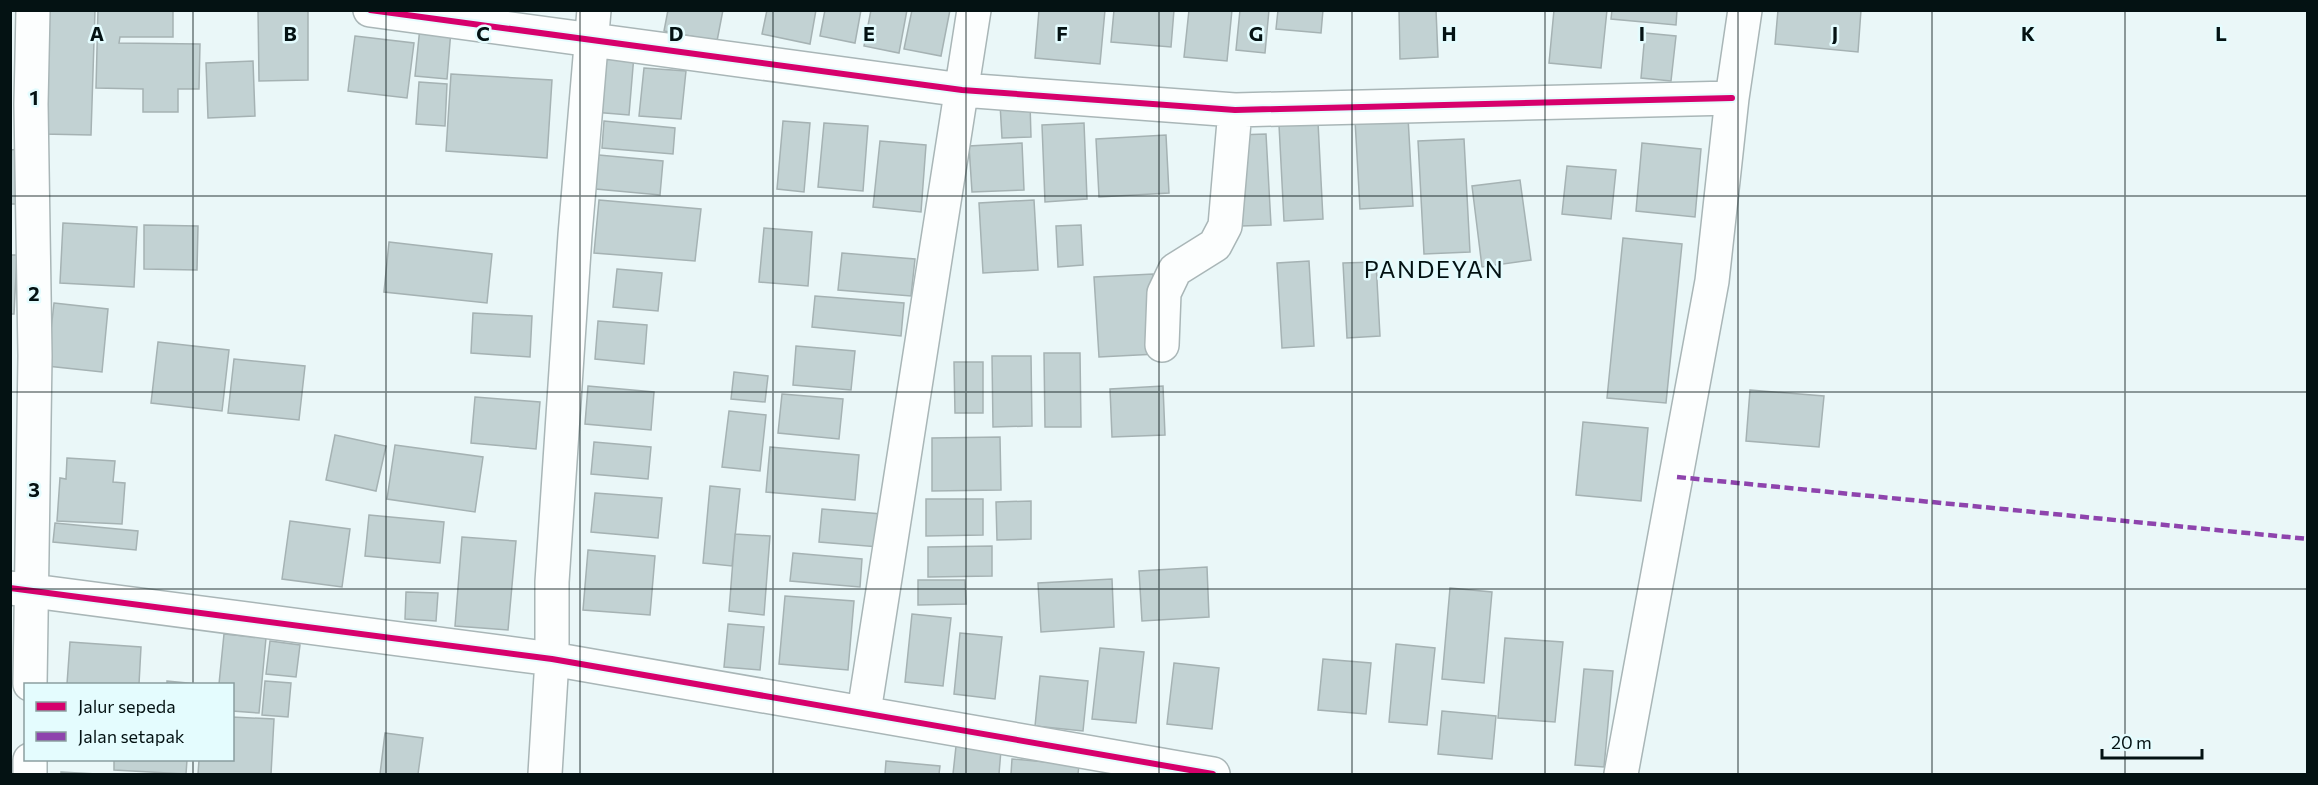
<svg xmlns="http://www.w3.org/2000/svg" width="2318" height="785" viewBox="0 0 2318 785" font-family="Commissioner,sans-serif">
<rect width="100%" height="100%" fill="#eaf7f8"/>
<path fill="#c2d2d3" stroke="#a5b2b3" stroke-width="1.5" d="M46,10h49l-4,125 -49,-1z
M98,10h75v27h-53l-1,6 81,1 -1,45h-21v23h-35v-23l-47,-1z
M258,10h50v70l-49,1z
M668,10h55l-6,31 -53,-10z
M767,10h49l-6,34 -48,-10z
M825,10h36l-6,33 -35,-7z
M871,10h36l-8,43 -35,-7z
M912,10h38l-9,46 -37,-7z
M1039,10h66l-5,54 -65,-6z
M1114,10h60l-3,37 -60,-5z
M1189,10h43l-5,51 -43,-4z
M1240,10h29l-4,43 -29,-3z
M1278,10h45l-2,23 -45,-4z
M1399,10h37l2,47 -38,2z
M1554,10h53l-6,58 -52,-5z
M1612,10h65l-1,15 -65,-6z
M1778,10h83l-3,42 -83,-8z
M420,27l31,3 -4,49 -32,-3z
M1645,33l31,3 -5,45 -30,-3z
M355,36l59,7 -7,55 -59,-7z
M598,51l36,4 -5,60 -36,-3z
M253,61l2,55 -47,2 -2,-55z
M644,68l42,3 -5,48 -42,-3z
M451,74l101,6 -5,78 -101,-7z
M419,82l28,2 -2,42 -29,-2z
M1030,103l1,34 -29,1 -2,-34z
M1408,117l5,89 -53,3 -5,-89z
M604,121l71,7 -2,26 -71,-6z
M783,121l27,2 -6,69 -27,-3z
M1318,122l5,97 -39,2 -5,-96z
M824,123l44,3 -5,65 -45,-4z
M1084,123l3,76 -42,3 -3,-77z
M1266,134l5,91 -30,1 -5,-91z
M1166,135l3,58 -70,4 -3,-58z
M1464,139l6,113 -46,2 -6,-113z
M880,141l46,4 -5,67 -48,-5z
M1022,143l2,47 -52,2 -3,-46z
M1642,143l59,6 -6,68 -59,-6z
M22,149l3,55h-15v-54z
M588,154l75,7 -3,34 -75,-7z
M1567,166l49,4 -5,49 -49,-5z
M1520,180l11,80 -49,7 -10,-81z
M599,200l102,9 -6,52 -101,-8z
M1034,200l4,70 -55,3 -4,-70z
M63,223l74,4 -3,60 -74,-4z
M144,225l54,1 -1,44 -53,-1z
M1081,225l2,40 -25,2 -2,-41z
M764,228l48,4 -4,54 -49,-4z
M1623,238l59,6 -16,159 -59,-5z
M389,242l103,12 -5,49 -103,-11z
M842,253l73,6 -4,37 -73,-6z
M10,255h7l-3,59h-4z
M1309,261l5,85 -32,2 -5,-85z
M1376,262l4,74 -33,2 -4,-75z
M617,269l45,4 -4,38 -45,-4z
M1153,274l4,80 -58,3 -5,-80z
M815,296l89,7 -3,33 -89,-9z
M54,303l54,6 -6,63 -55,-6z
M473,313l59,3 -2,41 -59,-4z
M598,321l49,4 -3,39 -49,-5z
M158,342l71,8 -7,61 -71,-8z
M796,346l59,5 -4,39 -58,-5z
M1044,353h36l1,74h-36z
M992,356h39l1,70 -39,1z
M234,359l71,7 -6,54 -71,-7z
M954,362h29v51h-28z
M734,372l34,4 -3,26 -34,-3z
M588,386l66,6 -3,38 -66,-6z
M1163,386l2,49 -53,2 -2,-48z
M1750,390l74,6 -5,51 -73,-6z
M782,394l61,5 -4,40 -61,-6z
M475,397l65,5 -4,47 -65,-6z
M729,411l37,4 -6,56 -38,-4z
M1583,422l65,6 -7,73 -65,-6z
M335,435l51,11 -10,45 -50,-11z
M1000,437l1,53 -69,1v-53z
M594,442l57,5 -3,32 -57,-5z
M395,445l88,12 -8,55 -88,-13z
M770,447l89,8 -4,45 -89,-8z
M67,458l48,3 -2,21 12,1 -3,41 -65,-3 3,-43 6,1z
M710,486l30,3 -8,77 -29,-3z
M595,493l67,5 -4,40 -67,-6z
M926,499h57v36l-57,1z
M1031,501v38l-34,1 -1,-38z
M822,509l60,5 -3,33 -60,-5z
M369,515l75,7 -4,41 -75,-7z
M290,521l60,8 -8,58 -60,-8z
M55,523l83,8 -2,19 -83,-8z
M735,534l35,2 -6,79 -35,-4z
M462,537l54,4 -8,89 -53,-4z
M992,546v30l-64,1v-30z
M588,550l67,6 -5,59 -67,-5z
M793,553l69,6 -2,28 -70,-6z
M1207,567l2,50 -67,4 -3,-50z
M1112,579l2,48 -73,5 -3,-49z
M918,580h47l1,24 -48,1z
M1450,588l42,4 -8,91 -42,-4z
M406,592l32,1 -2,28 -31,-2z
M785,596l69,5 -6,69 -69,-6z
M912,614l39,4 -8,68 -38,-4z
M728,624l36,3 -4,43 -36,-3z
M960,633l42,4 -7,62 -41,-5z
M224,634l42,4 -7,75 -27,-2v-27h-13z
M1505,638l58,4 -8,80 -57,-4z
M270,641l30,4 -4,32 -30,-3z
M70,642l71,5 -2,37h-72z
M1396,644l39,4 -8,77 -38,-3z
M1100,648l44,4 -8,71 -44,-4z
M1323,659l48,4 -5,51 -48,-4z
M1174,663l45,5 -7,61 -45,-5z
M1584,669l29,2 -9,96 -29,-2z
M1040,676l48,5 -5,50 -48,-5z
M167,681l31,3h-31z
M265,681l26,2 -3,34 -26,-2z
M1442,711l54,5 -4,43 -54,-5z
M232,717l42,2 -3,55h-73l1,-14h33z
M385,733l38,5 -5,36h-38z
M956,746l45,4 -2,24h-46z
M1012,759l67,6 -1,9h-67z
M114,760h73l-1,14 -72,-4z
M886,761l54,5 -1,8h-54z
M61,772l36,2h-36z"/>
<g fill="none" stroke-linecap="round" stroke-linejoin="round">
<defs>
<path id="minor" d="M370,10l592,80 273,20 497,-12
M1162,345l2,-52 11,-23 40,-25 10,-19 10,-116
M10,588l542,71 661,115
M30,684l5,-328 -4,-252 2,-94
M864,712l110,-702
M30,760v14
M545,774l7,-115v-77l23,-347 19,-225
M1621,774l91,-493 20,-183 13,-88"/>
</defs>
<use href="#minor" stroke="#a9b6b7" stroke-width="36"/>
<use href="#minor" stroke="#fcfefe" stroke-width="33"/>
<path stroke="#8e44ad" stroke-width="4.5" stroke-dasharray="9 4.5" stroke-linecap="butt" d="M1677,477l631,62"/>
<defs>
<path id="cycleway" d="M370,10l592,80 273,20 497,-12
M10,588l542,71 661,115"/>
</defs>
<use href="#cycleway" stroke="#e4fcfe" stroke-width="10"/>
<use href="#cycleway" stroke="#d6006c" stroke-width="6"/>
</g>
<path fill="none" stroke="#041213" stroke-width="1.5" stroke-opacity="0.55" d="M193,10v674M386,10v764M580,10v764M773,10v764M966,10v764M1159,10v764M1352,10v764M1545,10v764M1738,10v764M1932,10v764M2125,10v764M10,196h2298M10,392h2298M10,589h2298M193,760v14"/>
<g text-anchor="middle" stroke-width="5" stroke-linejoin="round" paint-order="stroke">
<g font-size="24" letter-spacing="1.5" fill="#041213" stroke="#e4fcfe">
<text x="1434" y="278">PANDEYAN</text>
</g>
</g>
<g font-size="20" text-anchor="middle" font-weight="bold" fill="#041213" stroke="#e4fcfe" stroke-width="5" stroke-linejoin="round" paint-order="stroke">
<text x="97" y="41">A</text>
<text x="290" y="41">B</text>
<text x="483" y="41">C</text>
<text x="676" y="41">D</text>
<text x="869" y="41">E</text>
<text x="1062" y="41">F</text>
<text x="1256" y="41">G</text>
<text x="1449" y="41">H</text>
<text x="1642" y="41">I</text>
<text x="1835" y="41">J</text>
<text x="2028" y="41">K</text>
<text x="2221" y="41">L</text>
<text x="34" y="105">1</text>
<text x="34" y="301">2</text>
<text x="34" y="497">3</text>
</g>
<rect width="2318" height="785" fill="none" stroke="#041213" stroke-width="24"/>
<rect x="24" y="683" width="210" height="78" fill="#e4fcfe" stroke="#8a9ea0" stroke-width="1.5"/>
<rect x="36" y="702" width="30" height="9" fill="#d6006c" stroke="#8a9ea0" stroke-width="1.5"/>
<text x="78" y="713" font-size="18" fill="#041213">Jalur sepeda</text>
<rect x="36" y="732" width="30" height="9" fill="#8e44ad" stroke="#8a9ea0" stroke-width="1.5"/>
<text x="78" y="743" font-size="18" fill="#041213">Jalan setapak</text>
<path d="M2102 749v9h100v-9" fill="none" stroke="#041213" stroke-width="3"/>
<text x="2111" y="749" font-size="18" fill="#041213" stroke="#e4fcfe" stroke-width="4.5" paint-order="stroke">20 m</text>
</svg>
